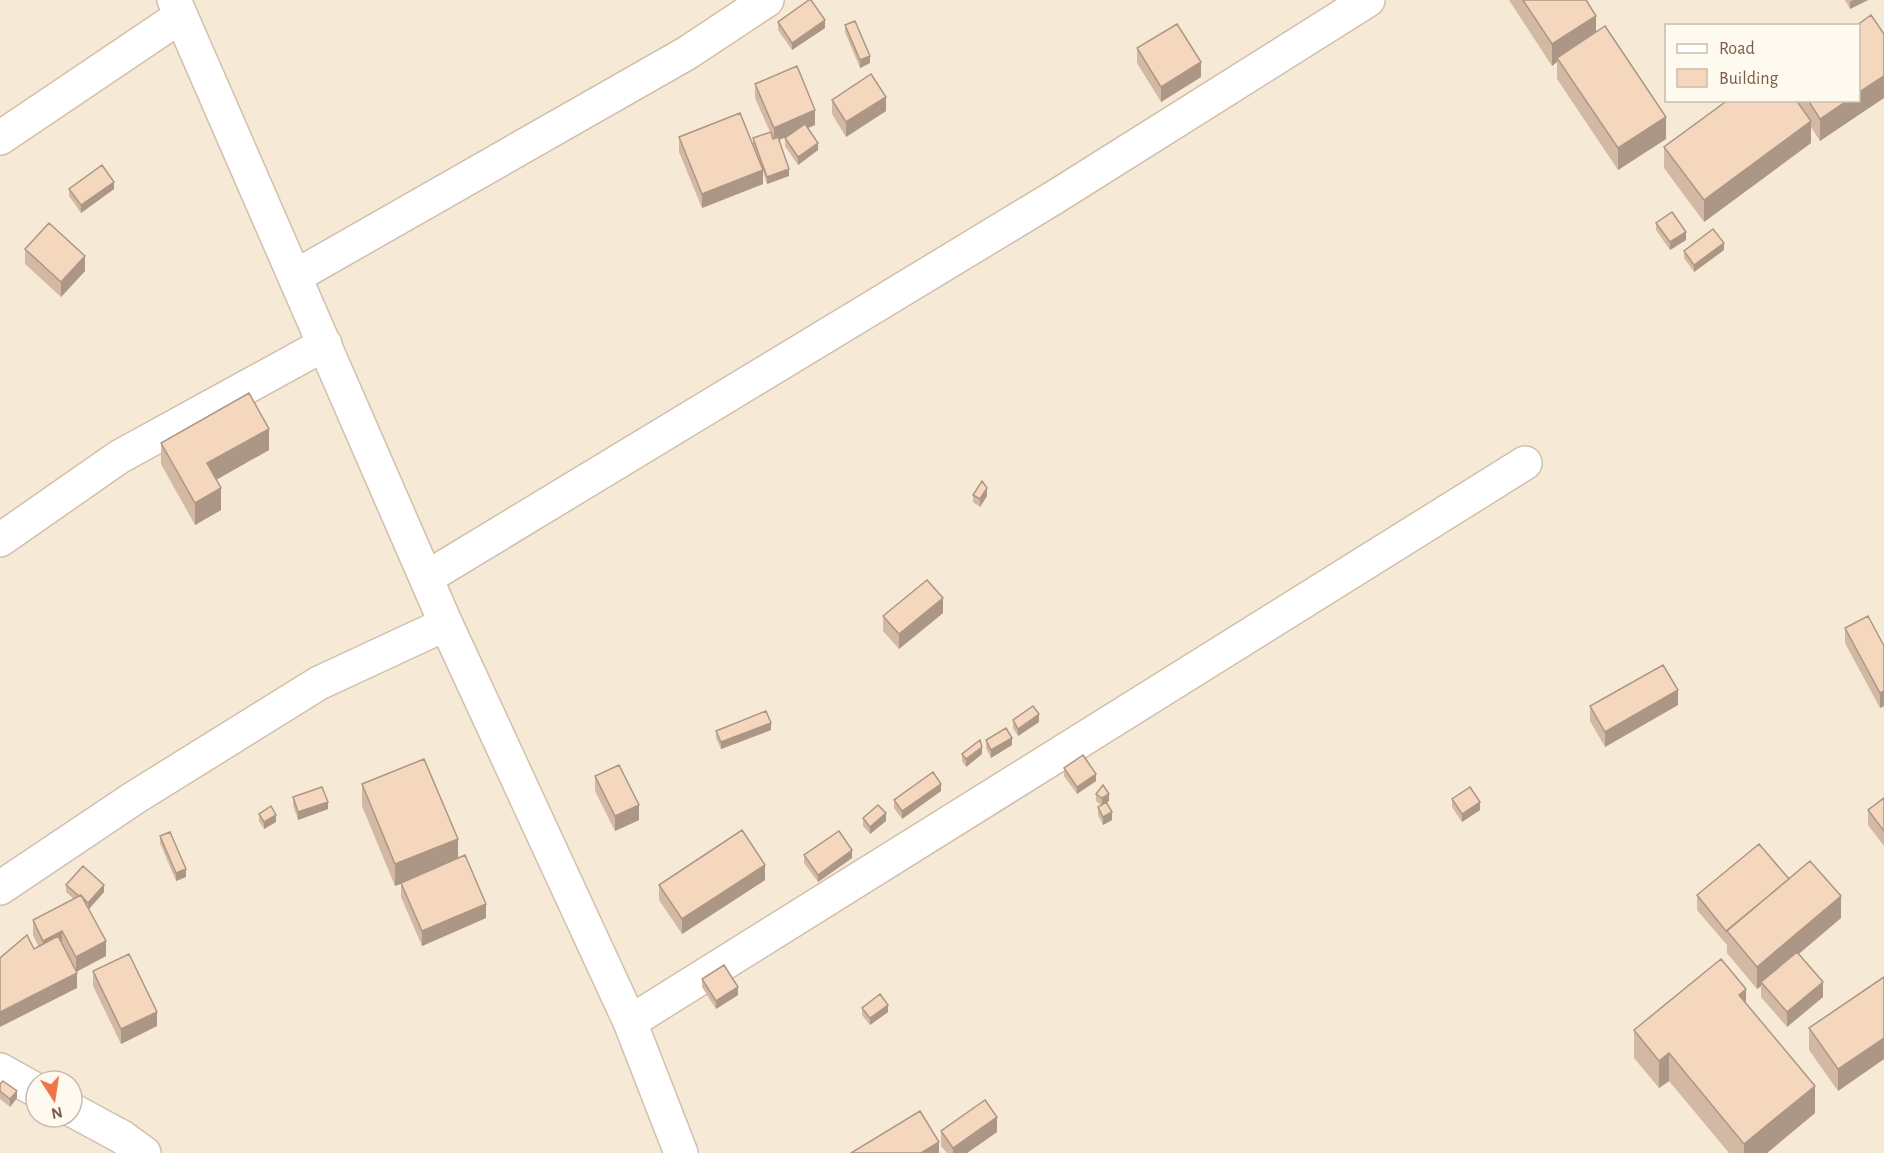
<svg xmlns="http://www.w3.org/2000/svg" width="1884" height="1153" viewBox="0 0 1884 1153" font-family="'Alegreya Sans',sans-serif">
<rect width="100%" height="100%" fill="#fef7e8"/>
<path fill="#f6e9d6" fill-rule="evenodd" d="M0,0h1884v1153h-1884zM1666,26h192v74h-192zM36,1081h36v36h-36z"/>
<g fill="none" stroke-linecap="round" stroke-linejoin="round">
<defs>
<path id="minor" d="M174,0l272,624 184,398 51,131
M0,138l181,-122
M296,276l391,-223 80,-53
M0,540l119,-83 206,-113
M426,578l629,-381 313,-197
M0,888l134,-90 185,-115 127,-59
M630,1022l895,-559
M0,1070l36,20
M72,1110l50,27 22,16"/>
</defs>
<use href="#minor" stroke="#d2bfac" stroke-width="36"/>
<use href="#minor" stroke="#fff" stroke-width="33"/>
</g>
<path fill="#d3b9a3" d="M1509,0h77l10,32 70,107 -48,31 -61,-91v-17l-5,4z
M1845,0h23l-18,9z
M778,22l47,6 -33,22 -14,-20z
M845,25l25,38 -10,5 -15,-36z
M1137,48l64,29 -40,25 -24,-39z
M755,84l60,41 -7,3 10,22 -20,15 -13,-19v-8l1,-1 -7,3 10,36 -22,8 -4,-13v13l-61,24 -23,-56v-15l74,9v-8l17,-6 -15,-34z
M832,100l54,11 -40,26 -14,-23z
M1728,100h130l-38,41 -9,-14v16l-107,79 -40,-54v-21z
M69,189h45l-33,24 -12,-17z
M1656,223l30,17 -16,10 -14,-20z
M25,249l60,22 -24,26 -36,-33z
M1724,250l-30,22 -10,-14v-7z
M161,443l108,7 -53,30 5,30 -26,15 -34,-61z
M973,495l14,1 -7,11 -7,-5z
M943,613l-44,36 -16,-18v-15z
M1845,628l39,18v60l-4,2 -35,-65z
M1678,705l-73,42 -15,-26v-15z
M1013,720l26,2 -21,14 -5,-8z
M771,730l-50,19 -5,-11v-7z
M986,740l26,5 -21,13 -5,-10z
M962,754h20l-16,13 -4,-6z
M1064,768l32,13 -19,13 -13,-18z
M595,776l44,44 -24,11 -20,-40z
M362,784l96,75 28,59 -64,28 -21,-49v-13l-6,2 -33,-80z
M941,791l-39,28 -8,-11v-8z
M1096,794l13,7 -3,2 6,17 -9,5 -5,-10v-8l3,-2 -5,-4z
M293,797l35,12 -30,11 -5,-15z
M1884,798v48l-16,-21v-15z
M1452,799l28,11 -18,12 -10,-15z
M259,814l17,8 -12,7 -5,-8z
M863,818l23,3 -16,13 -7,-8z
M160,836l26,41 -10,4 -16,-38z
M804,855l48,3 -34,24 -14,-19z
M1788,879l53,39 -42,36 24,43 -36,30 -26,-30v-11l-4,3 -30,-36v-8l-30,-35v-15z
M765,880l-83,54 -23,-34v-15z
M66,885l38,7 -15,17 17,47 -30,16 1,16 -43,-39 4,-3 -5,-11v-15l41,-21 -8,-7z
M93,971l64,55 -36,18 -28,-58z
M1884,977v82l-46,32 -29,-41v-22z
M702,979l36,16 -22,14 -14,-22z
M1746,1003l69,110 -48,40h-38l-60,-72 -10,7 -25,-30v-28z
M862,1008l26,4 -18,13 -8,-10z
M0,1084l17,14 -7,9 -10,-8z
M941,1131l56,1 -30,21h-20l-6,-7z"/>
<path fill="#ac9685" d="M1853,0h15l-18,9v-7z
M1596,16v21l-39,21v4l-5,4v-22z
M825,20v8l-33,22v-7z
M870,56v7l-10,5v-8z
M1201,62v15l-40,25v-15z
M1884,76v22l-64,43v-22l28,-19h10v-7z
M886,97v14l-40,26v-15z
M815,110v15l-41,17v-14z
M1666,117v22l-48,31v-22z
M1811,121v22l-107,79v-22z
M818,143v7l-20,15v-8z
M789,169v7l-22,8v-7z
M763,170v14l-61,24v-14z
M114,182v7l-33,24v-8z
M1686,232v8l-16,10v-8z
M1724,243v7l-30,22v-7z
M85,256v15l-24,26v-15z
M269,429v21l-62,35v-22z
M221,488v22l-26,15v-22z
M987,488v8l-7,11v-8z
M943,598v15l-44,36v-15z
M1678,690v15l-73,42v-15z
M1884,691v15l-4,2v-15z
M1039,714v8l-21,14v-7z
M771,723v7l-50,19v-7z
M1012,738v7l-21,13v-8z
M982,747v7l-16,13v-8z
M1096,774v7l-19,13v-7z
M941,784v7l-39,28v-8z
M1109,794v7l-7,5v-8z
M328,802v7l-30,11v-8z
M1480,802v8l-18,12v-8z
M639,805v15l-24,11v-15z
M1112,812v8l-9,5v-8z
M886,813v8l-16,13v-7z
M276,815v7l-12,7v-7z
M458,839v22l-63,25v-22z
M852,850v8l-34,24v-7z
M765,865v15l-83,54v-15z
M186,869v8l-10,4v-8z
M104,885v7l-16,18v-7z
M1841,896v22l-78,66 -2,-2v4l-4,3v-22z
M486,904v14l-64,28v-15z
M62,931v15l-19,10v-15z
M106,941v15l-30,16v-15z
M77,973v15l-77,39v-15z
M1823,982v15l-36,30v-15z
M738,987v8l-22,14v-8z
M1746,989v28l-7,-22z
M888,1005v7l-18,13v-7z
M157,1012v14l-36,18v-15z
M1884,1038v21l-46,32v-22z
M1669,1053v28l-10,7v-27z
M1815,1086v27l-48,40h-23v-9z
M17,1091v7l-7,9v-8z
M997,1117v15l-30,21h-14v-5z
M939,1142v11h-18z"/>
<path fill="#f5d7be" stroke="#ac9685" stroke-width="1.5" d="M809,0h2l14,20 -33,23 -14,-21z
M1523,0h63l10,16 -44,28z
M1871,15l13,19v42l-26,17v-67h-2z
M855,21l15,35 -10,4 -15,-35z
M1177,24l24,38 -40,25 -24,-39z
M1605,26l61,91 -48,31 -61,-90z
M797,66l18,44 -41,18 -19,-44z
M871,74l15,23 -40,25 -14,-22z
M1728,100h68l15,21 -107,79 -40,-53z
M1808,100h40l-28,19z
M740,113l23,57 -61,24 -23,-57z
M805,124l13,19 -20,14 -13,-19z
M771,132l2,7 5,-2 11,32 -22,8 -14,-39z
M102,165l12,17 -33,23 -12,-16z
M1672,212l14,20 -16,10 -14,-19z
M49,223l36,33 -24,26 -36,-33z
M1713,229l11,14 -30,22 -10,-14z
M249,393l20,36 -62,34 14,25 -26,15 -34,-60z
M982,481l5,7 -7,11 -7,-4z
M927,580l16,18 -44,36 -16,-18z
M1868,616l16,30v45l-4,2 -35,-65z
M1663,665l15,25 -73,42 -15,-26z
M1033,706l6,8 -21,15 -5,-9z
M766,711l5,12 -50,19 -5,-11z
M1006,728l6,10 -21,12 -5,-10z
M980,740l2,7 -16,12 -4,-5z
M1083,755l13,19 -19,13 -13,-19z
M424,759l34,80 -63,25 -33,-80z
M619,765l20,40 -24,11 -20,-40z
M933,772l8,12 -39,27 -8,-11z
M1103,785l6,9 -7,4 -6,-4z
M322,787l6,15 -30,10 -5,-15z
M1470,787l10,15 -18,12 -10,-15z
M1884,798v33l-16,-21z
M1106,802l6,10 -9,5 -5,-10z
M878,805l8,8 -16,14 -7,-9z
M271,806l5,9 -12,7 -5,-8z
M742,830l23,35 -83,54 -23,-34z
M839,831l13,19 -34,25 -14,-20z
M170,832l16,37 -10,4 -16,-37z
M1759,844l30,35 -63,52 -29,-36z
M465,855l21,49 -64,27 -21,-48z
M1810,861l31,35 -84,71 -30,-36z
M83,866l21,19 -16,18 -4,-4 -3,-4 -2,1 -13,-11z
M81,895l25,46 -30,16 -14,-26 -19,10 -10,-21z
M27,935l7,14 24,-13 19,37 -77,39v-54z
M1797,952l26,30 -36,30 -26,-30z
M129,954l28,58 -36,17 -28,-58z
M1721,959l25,30 -7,6 76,91 -71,58 -75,-91 -10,8 -25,-31z
M724,965l14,22 -22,14 -14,-22z
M1884,977v61l-46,31 -29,-41z
M880,994l8,11 -18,13 -8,-10z
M3,1081l14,10 -7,8 -10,-8v-7z
M985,1100l12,17 -44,31 -12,-17z
M920,1111l19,31 -18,11h-70z"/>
<rect x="1665" y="24" width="195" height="78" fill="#fffaf0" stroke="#cabcad" stroke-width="1.5"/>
<rect x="1677" y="44" width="30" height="9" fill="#ffffff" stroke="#cabcad" stroke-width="1.5"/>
<text x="1719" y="54" font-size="18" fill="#7b5e49">Road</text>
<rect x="1677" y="69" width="30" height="18" fill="#f5d7be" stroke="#cabcad" stroke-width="1.5"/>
<text x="1719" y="84" font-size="18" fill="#7b5e49">Building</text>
<g transform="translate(54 1099) rotate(168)"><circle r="28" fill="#fffaf0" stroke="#cabcad" stroke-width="1.5"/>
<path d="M0-4.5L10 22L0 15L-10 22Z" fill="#ef7646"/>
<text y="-9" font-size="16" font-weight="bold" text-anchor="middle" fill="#7b5e49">N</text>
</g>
</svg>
